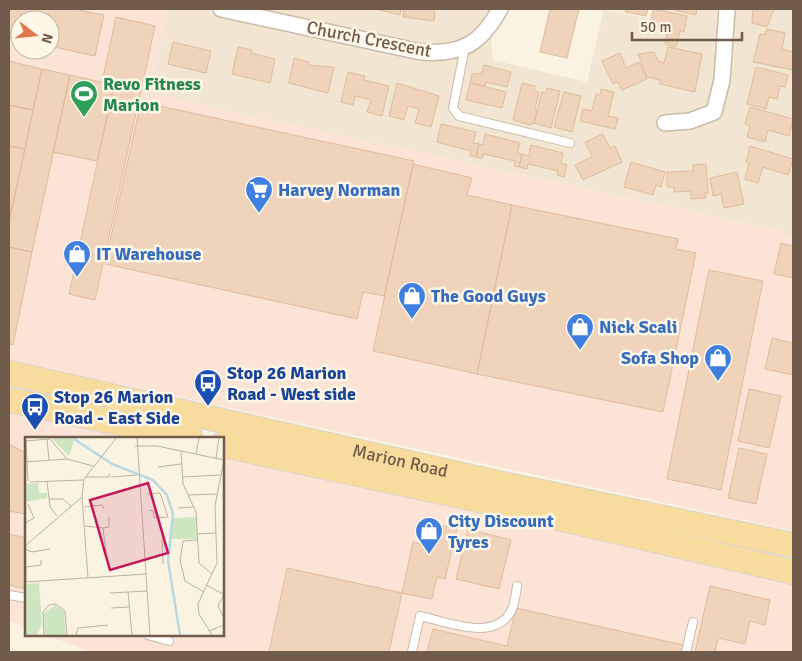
<svg xmlns="http://www.w3.org/2000/svg" width="802" height="661" viewBox="0 0 802 661" font-family="Signika,sans-serif">
<rect width="100%" height="100%" fill="#fbf3e2"/>
<path fill="#f2e5d1" d="M168,9h321l4,51 94,22 17,-73 45,10 3,-10h141v228l-13,-2 1,-4 -632,-137z"/>
<path fill="#fbe4d6" fill-rule="evenodd" d="M9,9h159l-18,85 631,137v4l12,2v294l-784,-171zM20,20h30v30h-30z
M9,411l125,27h-108v189l-17,-7z
M223,458l570,123v71h-702l-45,-17h176z"/>
<path fill="#efd4bb" stroke="#e0bc9c" d="M9,9h65l30,6 -9,41 -45,-10v-26h-30v20l-11,-3z
M377,9h24l-1,6z
M404,9h31l-1,12 -31,-4z
M550,9h33h-4l-12,49 -27,-6z
M626,9h22l-2,7 -21,-4z
M654,9l33,7 -3,16 -4,-1 -4,16 -11,-3 2,-11 -6,-1 1,-5 -12,-3z
M671,9h26l-1,6z
M753,9h21l-7,18 -15,-4z
M116,17l39,9 -14,65 -39,-9z
M767,29l18,4 -3,16 11,3v18l-40,-8 7,-28 5,1z
M173,42l38,9 -5,22 -38,-9z
M238,47l14,3 -1,3 24,6 -5,24 -38,-9z
M668,47l34,7 -7,38 -35,-8v-4l-13,-3 -9,-23 16,-2 4,9 6,2z
M620,53l6,15 13,-6 8,17 -25,11 -4,-8 -5,2 -11,-23z
M294,58l15,4 -1,3 26,2 -6,26 -39,-10z
M9,61l33,8 -9,41 -24,-5z
M484,65l27,7 -4,15 -21,-5 -1,4 -15,-3 2,-9 10,-1z
M756,67l32,8 -3,12 -5,-1 -3,13 -8,-2 -3,12 -19,-5z
M42,69l28,6 -38,177 -23,-5v-25z
M348,72l17,4 -1,4 25,6 -7,30 -15,-4 4,-12 -16,-4 -2,9 -12,-3z
M70,75l44,10 -17,76 -44,-9z
M397,83l42,13 -8,31 -16,-4 4,-14 -11,-3 -4,14 -15,-4z
M470,83l36,9 -4,16 -36,-8z
M522,83l13,3 -1,5 5,1 -4,17 2,1 -3,13 -3,2 -18,-5z
M114,85l27,6 -46,209 -26,-6z
M547,88l13,3 -9,37 -17,-5 8,-31 4,1z
M601,89l13,3 -6,24 10,2 -3,11 -35,-8 3,-12 9,2 4,-17 4,1z
M564,92l17,4 -9,36 -18,-5z
M141,102l273,59 -30,135 -21,-4 -6,27 -252,-55z
M9,105l24,5 -8,39 -16,-3z
M750,107l43,12 -4,17 -21,-6 -3,12 -18,-5 3,-11 -5,-2z
M441,124l35,8 -3,11 6,1 -3,13 -6,-1 1,-5 -34,-9z
M485,134l35,9 -3,10 5,1 -3,13 -5,-1 1,-5 -31,-7 -2,5 -6,-2 3,-13 4,1z
M603,134l7,14 5,-2 7,16 -39,18 -8,-15 17,-8 -7,-15z
M531,145l32,8 -2,10 6,2 -3,12 -7,-2 1,-4 -30,-7 -1,5 -8,-2 3,-13 7,2z
M9,146l16,3 -16,73z
M750,146l43,13 -5,16 -25,-8 -5,16 -13,-4 4,-16 -3,-1z
M631,162l34,10 -4,15 -5,-2 -3,10 -29,-8z
M413,164l59,14 -5,17 45,10 -35,169 -104,-23z
M706,164l2,29h-3l1,5 -15,1v-8l-17,1v-5h-7v-15l26,-1v-6z
M737,172l7,32 -20,4 -3,-14 -8,2 -3,-18z
M512,205l166,34 -2,10 20,4 -33,159 -186,-38z
M781,243l12,3v32l-19,-4z
M9,247l23,5 -19,93 -4,-1z
M709,270l54,11 -42,209 -54,-11z
M772,338l21,5v32l-28,-6z
M749,389l32,7 -12,52 -31,-7z
M9,444l17,9v61l-17,-3z
M739,448l28,6 -11,50 -28,-6z
M425,522l32,7 -12,50 -8,-2 -5,22 -30,-6 11,-51 7,2z
M468,529l43,11 -12,49 -43,-10z
M9,534l17,4v51l-17,-4z
M287,568l115,25 -13,59h-120z
M710,586l60,14 -5,25 -15,-4 -5,23 -27,-6 -3,14h-20z
M516,608l167,37 -1,7h-255l6,-23 74,17z"/>
<g fill="none" stroke-linecap="round" stroke-linejoin="round">
<defs>
<path id="lane" d="M465,47l-12,61 6,8 111,27
M9,595l17,3
M148,635l21,6
M412,652l8,-36c28,6 77,27 92,-7 3,-7 4,-16 5,-23
M686,652l7,-30"/>
<path id="street" d="M221,9l200,43c40,3 60,-8 79,-43
M665,123l25,-2 24,-9 8,-32 5,-71"/>
<g id="primary">
<path id="s1" d="M9,373l499,112 285,60"/>
<path d="M9,400l182,38"/>
<path d="M222,445l280,60 291,67"/>
</g>
</defs>
<use href="#lane" stroke="#cbbba9" stroke-width="10"/>
<use href="#street" stroke="#cbbba9" stroke-width="18"/>
<use href="#primary" stroke="#dad4d0" stroke-width="26"/>
<use href="#lane" stroke="#fff" stroke-width="8"/>
<use href="#street" stroke="#fff" stroke-width="15"/>
<use href="#primary" stroke="#f7dc9d" stroke-width="24"/>
</g>
<defs>
<symbol id="stadium-pin" viewBox="-11 -11 22 30"><path d="M0 17L-7.5 6A9.5 9.5 0 1 1 7.5 6Z" fill="#2e9e5b" stroke="#fef7e8"/><path d="M0-5a6.5 5 0 1 0 0 10a6.5 5 0 1 0 0-10ZM-3.5-1.8h7v3.6h-7Z" fill="#fff"/></symbol>
<symbol id="supermarket-pin" viewBox="-11 -11 22 30"><path d="M0 17L-7.5 6A9.5 9.5 0 1 1 7.5 6Z" fill="#3f7fe0" stroke="#fef7e8"/><path d="M-6-5.5h2.5l.6 2H6L4.5 2H-2.5L-4.4-4H-6ZM-1.5 3.2a1.3 1.3 0 1 0 .1 0ZM3 3.2a1.3 1.3 0 1 0 .1 0Z" fill="#fff"/></symbol>
<symbol id="shop-pin" viewBox="-11 -11 22 30"><path d="M0 17L-7.5 6A9.5 9.5 0 1 1 7.5 6Z" fill="#3f7fe0" stroke="#fef7e8"/><path d="M-5-2.5h2.3a2.7 3.5 0 0 1 5.4 0H5L5.5 6h-11ZM-1.5-2.5h3a1.5 2.3 0 0 0-3 0Z" fill="#fff"/></symbol>
<symbol id="bus-pin" viewBox="-11 -11 22 30"><path d="M0 17L-7.5 6A9.5 9.5 0 1 1 7.5 6Z" fill="#1a4fb4" stroke="#fef7e8"/><path d="M-5-6H5V4H4V6H2V4H-2V6H-4V4H-5ZM-3.5-4V0h7V-4ZM-3.5 1.2v1.5H-2V1.2ZM2 1.2v1.5H3.5V1.2Z" fill="#fff"/></symbol>
</defs>
<g fill-rule="evenodd">
<use href="#stadium-pin" x="68" y="78" width="32" height="43"/>
<use href="#supermarket-pin" x="243" y="174" width="32" height="43"/>
<use href="#shop-pin" x="61" y="238" width="32" height="43"/>
<use href="#shop-pin" x="396" y="280" width="32" height="43"/>
<use href="#shop-pin" x="564" y="311" width="32" height="43"/>
<use href="#shop-pin" x="702" y="342" width="32" height="43"/>
<use href="#bus-pin" x="192" y="367" width="32" height="43"/>
<use href="#bus-pin" x="19" y="391" width="32" height="43"/>
<use href="#shop-pin" x="413" y="515" width="32" height="43"/>
</g>
<g text-anchor="middle" stroke-width="5" stroke-linejoin="round" paint-order="stroke">
<g font-size="18" fill="#715b4a" stroke="#fef7e8">
<text transform="translate(369 39) rotate(11)" y="6">Church Crescent</text>
<text dy="6" stroke="none"><textPath href="#s1" startOffset="401">Marion Road</textPath></text>
</g>
<g font-size="18" font-weight="bold" fill="#27864d" stroke="#fef7e8" text-anchor="start">
<text x="103" y="90">Revo Fitness<tspan x="103" dy="21">Marion</tspan></text>
</g>
<g font-size="18" font-weight="bold" fill="#366cbe" stroke="#fef7e8" text-anchor="start">
<text x="278" y="196">Harvey Norman</text>
<text x="96" y="260">IT Warehouse</text>
<text x="431" y="302">The Good Guys</text>
<text x="599" y="333">Nick Scali</text>
<text x="699" y="364" text-anchor="end">Sofa Shop</text>
<text x="448" y="527">City Discount<tspan x="448" dy="21">Tyres</tspan></text>
</g>
<g font-size="18" font-weight="bold" fill="#164399" stroke="#fef7e8" text-anchor="start">
<text x="227" y="379">Stop 26 Marion<tspan x="227" dy="21">Road - West side</tspan></text>
<text x="54" y="403">Stop 26 Marion<tspan x="54" dy="21">Road - East Side</tspan></text>
</g>
</g>
<g transform="translate(25 437)">
<rect width="199" height="199" fill="#fbf3e2"/>
<path d="M14,0h29l6,4 -5,15 -18,-18zM13,46l1,10h8v5l-22,4v-18zM171,80l1,22h-26l2,-21zM14,146l3,41 -5,11h-12v-51zM30,168l9,6 2,24h-21l-2,-21z" fill="#cee7c2"/>
<path fill="none" stroke="#b8d9e3" stroke-width="2.5" d="M46,0l41,27 41,16 14,15 6,19 -5,47 12,74"/>
<path fill="none" stroke="#c0b1a0" stroke-width="1" d="M112,0l13,198M22,3l2,20M0,4l25,-2 17,20M1,4l2,40M110,9h22l67,14M156,14l2,33 13,28 3,51 13,11M171,17l3,-17M191,21l3,-21M0,25l42,-3 26,7M133,30l23,-3M60,40h24v-3M86,40l26,-2M157,40l39,-2M22,44l3,26 7,9M5,45l53,-2M122,57l13,-1 8,24 -14,1 -1,-7 -4,-1M163,58l29,-1M57,60l6,81M24,62h14l8,7M59,70l18,-2 2,4M153,71l16,-1M0,86l9,-5 -6,-14M60,89l18,2 3,24M78,91l6,-1v-10M172,97l19,-1M137,102l1,25M173,103l-15,1 -3,19 5,21 19,11M0,109l57,-49 2,-18 33,-42M0,112l7,3 18,-3M0,145l121,-8M1,145v-15l15,-2v-5M181,148l17,9M103,155l4,43M85,156l37,-2M199,157l-6,12 6,12M86,171l18,-1M184,194l15,-6M19,198l-1,-23 6,-7 7,-1 9,7 2,24M51,198l2,-7 30,-3M187,198l-13,-21 -1,-10 19,-41 -2,-57 9,-46"/>
<path fill="#c2185b" fill-opacity="0.15" stroke="#c2185b" stroke-width="2.5" d="M123,46l20,70 -58,17 -20,-70z"/>
<rect width="199" height="199" fill="none" stroke="#715b4a" stroke-width="2.5"/>
</g>
<rect width="802" height="661" fill="none" stroke="#715b4a" stroke-width="20"/>
<g transform="translate(35 35) rotate(106)"><circle r="24" fill="#fef7e8" stroke="#c6b9a9"/>
<path d="M0-4L9 19L0 12L-9 19Z" fill="#df794d"/>
<text y="-8" font-size="14" font-weight="bold" text-anchor="middle" fill="#715b4a">N</text>
</g>
<path d="M632 32v8h110v-8" fill="none" stroke="#715b4a" stroke-width="2.5"/>
<text x="640" y="32" font-size="15" fill="#715b4a" stroke="#fef7e8" stroke-width="4" paint-order="stroke">50 m</text>
</svg>
